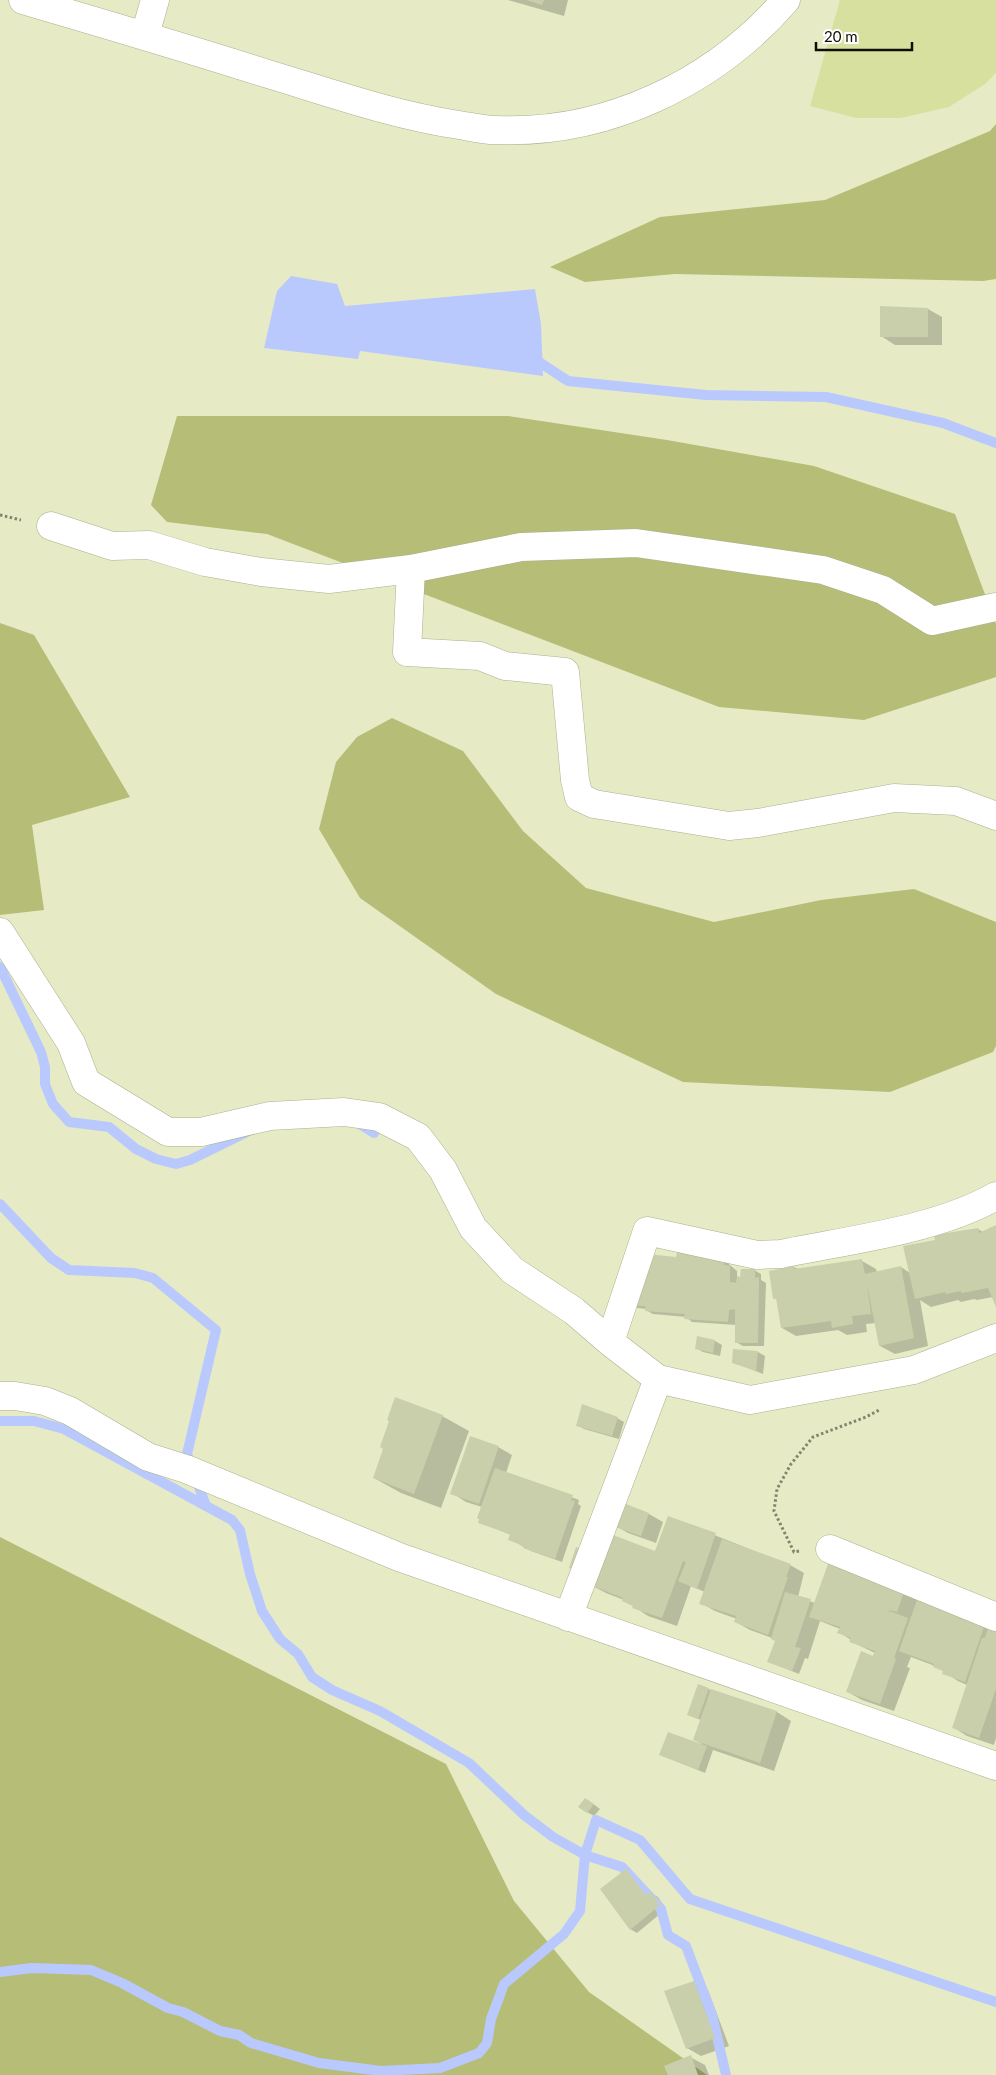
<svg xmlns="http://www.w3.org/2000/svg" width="996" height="2075" viewBox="0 0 996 2075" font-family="Lato,sans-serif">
<rect width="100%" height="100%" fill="#e6ebc6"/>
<path fill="#d8e09f" d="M840,0h156v73l-11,11 -36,23 -48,11h-45l-46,-12z"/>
<path fill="#b6bd77" d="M996,124v155l-13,2 -308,-7 -90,8 -35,-15 110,-50 165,-17 165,-69z
M177,416h331l159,24 147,26 141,48 41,110v53l-132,43 -145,-13 -452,-173 -100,-12 -16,-17z
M0,623l34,12 96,162 -98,28 12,85 -44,5z
M392,718l71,33 60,80 63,57 128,34 107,-22 93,-11 82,33v124l-3,6 -103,40 -207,-10 -187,-88 -136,-96 -41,-69 17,-67 21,-25z
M0,1537l446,227 68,137 75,91 118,83h-707z"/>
<path fill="#bac9fd" d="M291,276l46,8 8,22 190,-17 6,35 2,52 -183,-25 -2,8 -94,-11 13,-57z"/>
<path fill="#0003" d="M508,0h60l-4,16z
M881,308l47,1 14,8v28h-47l-14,-9z
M996,1227v77l-3,-7 -16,3 -3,-1 -13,3 -3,-2 -27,7 -11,-7 8,46 -33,8 -15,-8 -4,-23 -10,1 1,8 -20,3 -9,-5 -42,6 -14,-8 -4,-28 -4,-2 20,-31 4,2 64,-8 14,8 1,4 24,-6 9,6 26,-32 42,-12 5,3z
M725,1261l12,10v6l4,1 13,-8 7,4v6l5,3 -2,63h-21l-7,-4v-17l-44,-3 -6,-5 -33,-3 -7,-4v-1l-8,-1 -7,-4z
M698,1338l17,3 7,4 -2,11 -17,-4 -7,-4z
M758,1352l7,4 -2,18 -30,-12z
M442,1416l27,15 -28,77 -40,-15 -27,-15z
M617,1418l7,4 -5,17 -35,-10 -6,-4z
M498,1447l14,8 -6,18 73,27 -1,4 3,2 -19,56 -31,-11 -21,-12 1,-4 -32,-13 3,-15 -16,-5 -14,-9z
M649,1514l14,8 -7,21 -28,-10 -14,-8z
M669,1517l121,48 14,8 -6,24 17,6 13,-37 92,27 -3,8 79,24v113l-2,7 -27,-9 -14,-9 14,-42 -9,-4 -23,-15 -24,-9 -4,10 3,1 -16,43 -32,-11 -14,-8 27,-39 -25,-12 1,-1 -12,-8 1,-3 -20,-8 -12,38 -3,-1 -6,16 -30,-12 7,-21 -4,-3 -22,-8 -14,-8 1,-3 -22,-8 -14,-8 4,-11 -14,-6 -14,40 -29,-10 -24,-16 -18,-7 -15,-8 65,-33z
M708,1689l69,23 14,9 -17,50 -61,-21 -8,23 -44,-18 41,-11 -8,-4 7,-20 -13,-5z
M592,1803l8,6 -6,7 -7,-4z
M626,1871l7,3 16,20 2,-1 7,4 8,12 -29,24 -7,-4z
M694,1982l14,8 21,56 -28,10 -14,-8z
M690,2057l15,8 4,10h-40z"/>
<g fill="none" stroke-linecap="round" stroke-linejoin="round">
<path stroke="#bac9fd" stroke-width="10" d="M533,358l35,23 138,14 120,2 117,26 53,20
M0,967l41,85 4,15v17l8,20 16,18 40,5 27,22 20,10 20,5 14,-4 57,-28
M358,1123l16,10
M0,1204l51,54 18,12 66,3 18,5 63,52 -29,124 19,52
M0,1421h34l30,8 168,91 8,10 10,44 12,37 18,28 18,15 14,23 20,13 48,21 89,52 55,52 29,22 32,18 11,-35 44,20 50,59 306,103
M0,1972l32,-4 59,2 31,13 46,25 15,4 37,19 19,4 12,8 68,20 62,8 59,-3 39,-15 8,-10 4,-24 13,-35 60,-50 16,-23 5,-56 37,12 39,42 7,26 18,11 26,69 14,60"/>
</g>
<path fill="#cacfab" d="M526,0h18l-2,5z
M880,306l48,2v29h-48z
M996,1225v82l-8,-19 -26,5 -1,-2 -15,3 -1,-2 -30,7 -12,-53 32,-6 -1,-5 44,-7 1,5z
M678,1247l48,13 -2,5 6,1v16l6,1 1,-7 3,1 1,-8h14v9l4,-1 -1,66h-23v-34l-6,1 -1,12 -44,-3 1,-5 -40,-3v-5l-15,-1 17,-51 29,3z
M862,1259l3,15 36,-8 13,72 -35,8 -12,-62 4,30 -19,2 1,8 -21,4 -1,-7 -50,7 -5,-30 -3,1 -4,-28 25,-5v3z
M697,1336l18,4 -2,13 -18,-4z
M733,1349l25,2 -2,20 -24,-8z
M395,1397l48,18 -29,79 -41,-16 10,-29 -3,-2 9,-26 -2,-1z
M582,1404l36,13 -6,19 -36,-10z
M470,1436l29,10 -20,58 -29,-10z
M495,1468l78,27 -2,5 4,1 -20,58 -32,-11 1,-2 -16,-6 2,-6 -32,-11 1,-4 -2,-1z
M621,1502l28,11 -8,23 -29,-10z
M668,1516l48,17 -19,56 -19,-8 8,-19 -3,-1 -21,57 -30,-10 1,-2 -11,-5 1,-3 -33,-13 18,-52 47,18z
M722,1539l69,25 -5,13h2l-20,58 -34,-13 2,-6 -37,-12z
M576,1547l8,3 -7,21 -8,-3z
M828,1564l29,10 50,9 -10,29 -8,-2 -5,15 5,-14 19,7 -14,40 2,1 -16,45 -34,-12 15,-41 12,5 2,-5 -26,-9 2,-4 -14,-5 3,-6 -31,-10z
M785,1592l26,7 -16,48 6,1 -9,23 -25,-9 8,-21 -4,-2z
M917,1600l27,9 42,12 -21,61 -23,-8 1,-3 -10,-4 1,-3 -35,-13z
M990,1622l6,2v65l-17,49 -27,-10 30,-90h3z
M698,1684l11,4 -11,31 -11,-4z
M711,1689l66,22 -17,52 -67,-23z
M668,1732l39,14 -9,24 -39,-15z
M585,1798l9,6 -7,9 -9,-6z
M626,1869l20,26 5,-3 9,13 -30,25 -30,-41z
M694,1981l21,57 -29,11 -22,-58z
M691,2055l7,20h-30l-4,-9z"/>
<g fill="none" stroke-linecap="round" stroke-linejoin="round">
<defs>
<path id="minor" d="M23,0c82,24 163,48 245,74 63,19 125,41 191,51 12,2 24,5 36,5 111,5 219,-47 291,-130
M145,35l10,-35
M51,526l61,20 37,-1 56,17 56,10 68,7 82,-10 110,-22 115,-4 187,27 60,20 49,31 64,-14
M411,569l-4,83 73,4 25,10 60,6 10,108 4,17 15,7 135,22 29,-3 136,-25 62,3 40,15
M0,932l71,111 15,39 82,50h33l69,-16 74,-4 35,5 39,20 25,33 30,58 39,42 62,41 36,31 48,37 92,21 164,-30 82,-32
M610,1342l37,-111 110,24 24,-1c67,-14 156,-24 215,-58
M0,1396h15l30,5 25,10 78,46 38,12 213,88 597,209
M830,1549l166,68
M568,1617l90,-238"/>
</defs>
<use href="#minor" stroke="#abb08d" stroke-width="29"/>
<path stroke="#82856c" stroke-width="3" stroke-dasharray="2.5 2.5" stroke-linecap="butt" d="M0,515l21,5
M799,1551l-5,1 -20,-41 3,-22 14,-25 22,-27 53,-20 15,-8"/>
<use href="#minor" stroke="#fff" stroke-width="28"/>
</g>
<path d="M816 42v8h96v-8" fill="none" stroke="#0f1005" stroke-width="2.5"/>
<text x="824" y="42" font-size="15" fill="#0f1005" stroke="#ffffff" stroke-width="4" paint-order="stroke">20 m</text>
</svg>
